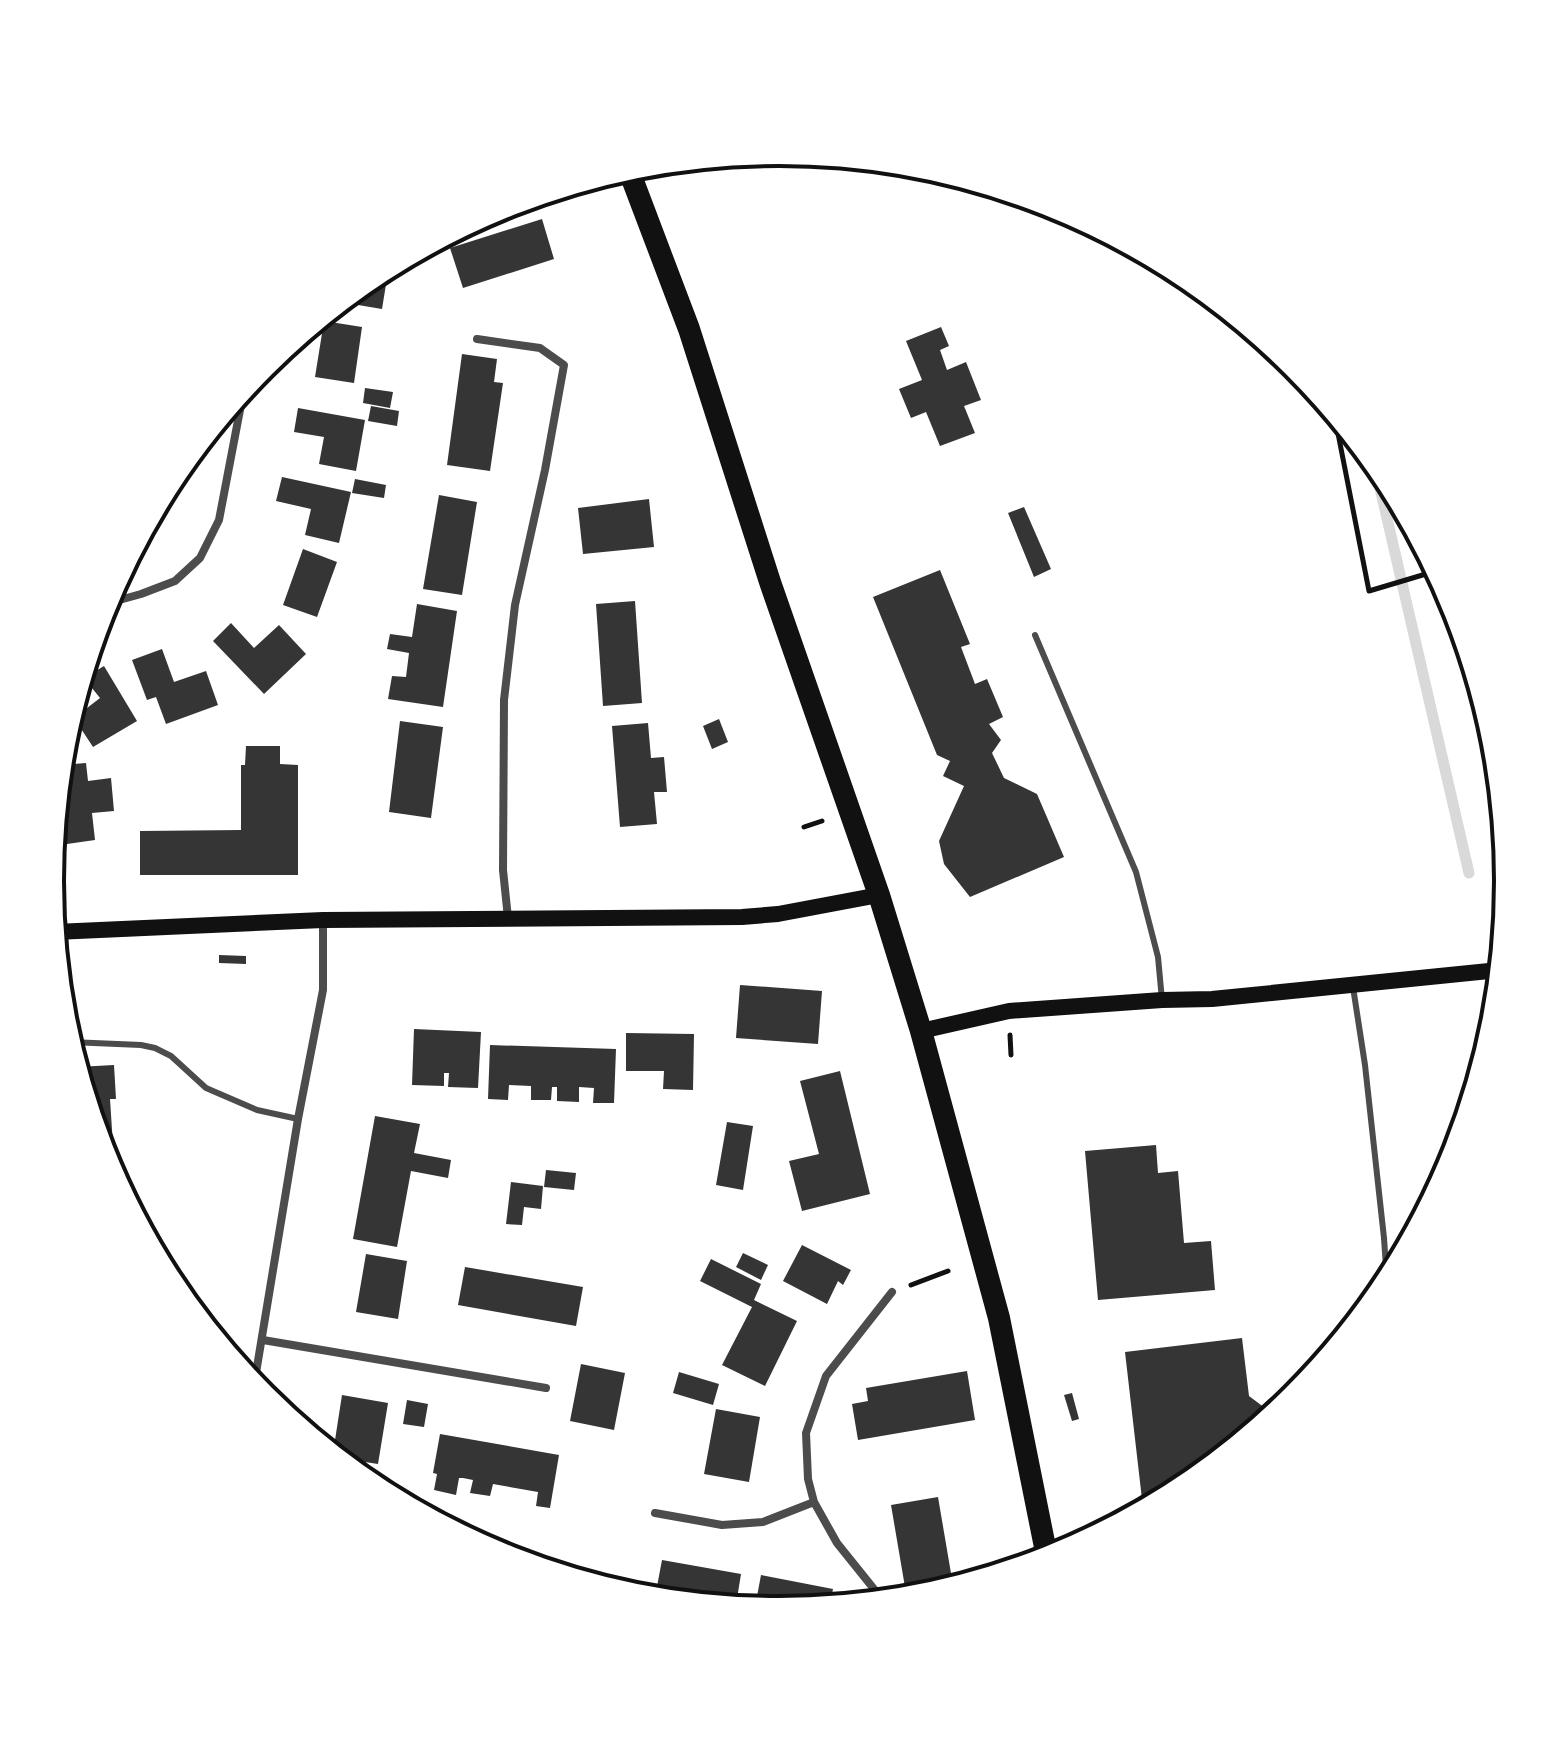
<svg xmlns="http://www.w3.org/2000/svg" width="1558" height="1761" viewBox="0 0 1558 1761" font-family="'Alegreya Sans',sans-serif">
<rect width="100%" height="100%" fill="#fff"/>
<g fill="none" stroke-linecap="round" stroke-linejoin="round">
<path stroke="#d9d9d9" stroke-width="11" d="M1374,462l95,411"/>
</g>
<path fill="#353535" d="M542,219l12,40 -91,29 -13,-40z
M389,266l-7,43 -42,-7 34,-28z
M324,321l38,6 -8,56 -39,-6z
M941,327l8,19 -9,4 7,20 19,-8 15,38 -17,6 11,27 -35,13 -14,-34 -15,6 -12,-29 23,-9 -16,-39z
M462,354l35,5 -3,23 9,1 -13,88 -43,-6z
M365,388l28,4 -3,16 -27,-5z
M371,406l28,5 -2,15 -29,-5z
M298,408l67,12 -9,51 -37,-7 5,-27 -30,-5z
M282,477l69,15 -12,51 -34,-8 6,-26 -35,-8z
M355,479l31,6 -2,13 -32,-5z
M439,495l38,7 -15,93 -39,-6z
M649,499l5,48 -71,7 -5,-46z
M1024,507l27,62 -17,8 -26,-64z
M303,549l34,13 -20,55 -34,-12z
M940,570l30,74 -9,3 14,37 12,-5 16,38 -14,7 12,16 -9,13 12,25 33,16 27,63 -94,40 -26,-33 -5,-23 25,-55 -21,-10 7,-15 -13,-6 -64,-158z
M635,601l7,102 -39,3 -7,-102z
M417,604l40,7 -14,96 -55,-8 4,-23 14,1 3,-24 -22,-4 3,-15 22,3z
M231,623l23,25 25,-23 27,29 -42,40 -51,-53z
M162,649l12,33 32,-11 12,34 -52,19 -10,-27 -9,3 -15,-40z
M104,666l33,55 -44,26 -19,-29 26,-20 -16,-20z
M719,719l9,23 -16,7 -9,-23z
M400,721l43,6 -12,91 -42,-6z
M648,723l3,35 13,-1 3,35h-13l3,32 -37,3 -8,-101z
M246,746h34v18l18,1v110h-158v-44l101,-1v-65h4z
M86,763l2,18 23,-3 3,33 -22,2 3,27 -35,5 -3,-33 4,-47z
M219,955l27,1v8l-27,-1z
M740,985l82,6 -4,53 -82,-6z
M414,1029l67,3 -3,56 -30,-1 1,-14h-5v13l-32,-1z
M626,1033l68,1 -1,56 -30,-1 1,-18h-38z
M490,1045l126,4 -2,54h-21l1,-15 -15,-1v15l-22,-1v-14h-5l-1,13h-20v-14l-22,-1 -1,15 -20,-1z
M114,1065l2,34h-6l5,77 -10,-17 -28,-92z
M840,1071l30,123 -68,17 -13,-50 30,-7 -19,-73z
M375,1116l45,8 -6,29 37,7 -3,18 -37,-7 -14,76 -44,-8z
M727,1122l26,4 -10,64 -27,-5z
M1156,1145l2,28 20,-2 6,72 27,-2 4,49 -117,10 -13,-149z
M546,1170l30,3 -2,17 -30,-3z
M511,1182l32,4 -2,23 -17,-2 -2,18 -16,-1z
M802,1245l49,25 -8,15 -5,-4 -11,23 -44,-23z
M743,1253l25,12 -7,15 -25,-13z
M366,1254l41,7 -9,58 -42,-7z
M711,1259l50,25 -7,16 43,21 -32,65 -43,-21 30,-58 -52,-26z
M465,1267l118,20 -7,39 -118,-21z
M1242,1338l7,58 24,18 -89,73 -41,21 -18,-156z
M581,1364l44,9 -11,57 -44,-9z
M967,1371l8,49 -117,20 -6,-36 16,-3 -2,-13z
M679,1372l40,12 -6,21 -40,-12z
M1072,1393l7,26 -7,2 -8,-26z
M342,1395l46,8 -10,61 -39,-6 -6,-5z
M407,1400l21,4 -4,23 -21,-3z
M716,1409l44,8 -11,65 -45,-8z
M440,1434l119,21 -9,53 -14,-2 2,-14 -45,-8 -3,12 -20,-3 3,-13 -10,-2h-4l-3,17 -22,-5 3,-16 -4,-1z
M938,1497l15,88 -47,8 -15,-88z
M662,1560l79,14 -5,31 -81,-8z
M761,1575l72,14 -3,15 -51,5 -24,-2z"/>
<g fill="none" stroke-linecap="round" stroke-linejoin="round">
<path stroke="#111" stroke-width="5" d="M1334,413l35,178 67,-20
M804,827l18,-6
M1010,1035l1,20
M911,1285l37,-14"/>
<path stroke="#4c4c4c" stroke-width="6" d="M1035,635l101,237 22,85 4,43
M1353,987l12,78 19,173 3,44
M70,1042l71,3 14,3 16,8 35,32 51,22 41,9"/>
<path stroke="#4c4c4c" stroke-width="8" d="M477,339l63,9 24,17 -19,105 -30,135 -11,95 -1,170 5,48
M105,604l36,-10 34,-13 25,-23 19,-38 25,-131
M263,1340l283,48
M254,1385l44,-266 25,-129v-69
M655,1513l67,12 41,-3 51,-20
M882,1599l-45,-56 -23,-41 -6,-23 -2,-46 20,-57 66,-84"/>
<path stroke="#111" stroke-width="16" d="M55,932l268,-12 419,-3 36,-3 101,-19
M921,1031l88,-20 153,-11 50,-1 287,-29"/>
<path stroke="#111" stroke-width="22" d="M628,168l61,161 81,253 109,313 42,136 78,287 48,239"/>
</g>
<path d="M0 0H1558V1761H0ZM64 881a715 715 0 1 1 1430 0a715 715 0 1 1-1430 0Z" fill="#fff" fill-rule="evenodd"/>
<path fill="none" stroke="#111" stroke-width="4" d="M64 881a715 715 0 1 1 1430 0a715 715 0 1 1-1430 0Z"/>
</svg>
